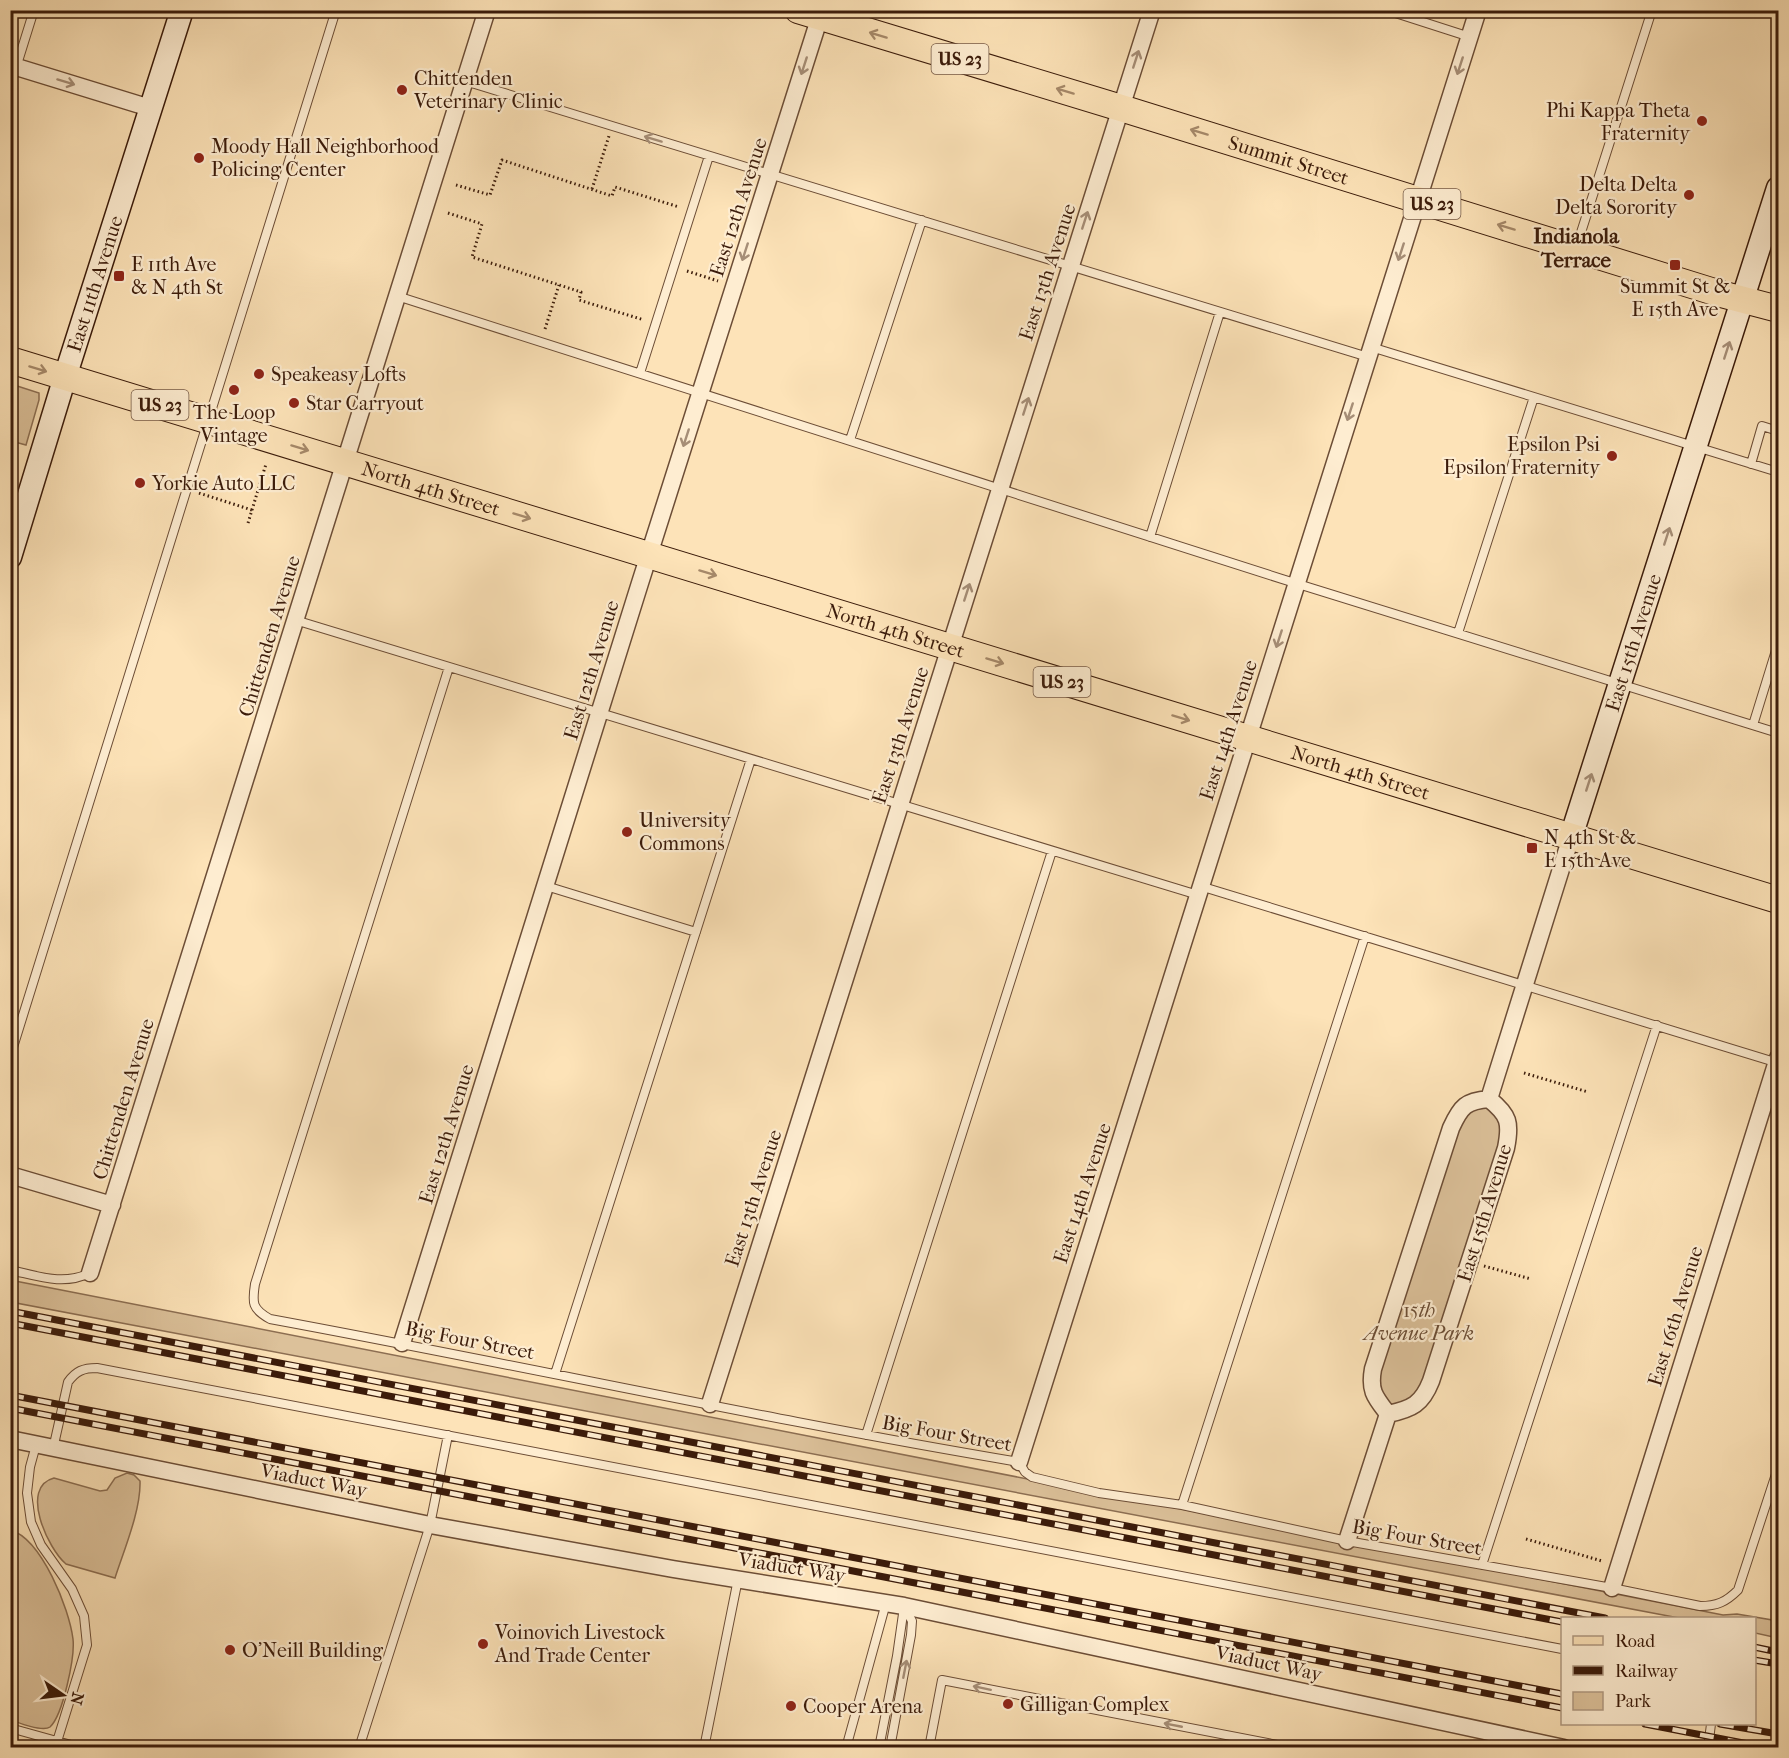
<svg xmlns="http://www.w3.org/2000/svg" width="1789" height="1758" viewBox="0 0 1789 1758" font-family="'IM FELL French Canon',serif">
<rect width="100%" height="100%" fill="#fde3b8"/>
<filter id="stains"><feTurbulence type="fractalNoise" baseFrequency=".00333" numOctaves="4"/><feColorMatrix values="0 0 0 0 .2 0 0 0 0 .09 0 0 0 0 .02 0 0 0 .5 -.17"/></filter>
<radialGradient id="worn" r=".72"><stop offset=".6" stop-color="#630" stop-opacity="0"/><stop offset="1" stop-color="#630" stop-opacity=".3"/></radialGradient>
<path fill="#dcc19a" stroke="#8c6e52" stroke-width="1.5" d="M11,384l28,9v7l-13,45 -15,-4z
M1489,1099l20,23 -84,273 -37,19 -16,-36 85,-263z
M10,1280l1713,335 14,-1 41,7v17l-23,-5 -1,-15h-75l-1668,-316z
M127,1473l7,2 6,6c1,29 -16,69 -25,97l-49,-14c-18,-15 -47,-77 -12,-86l46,13 7,-1 8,-12z
M11,1530c31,10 58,78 62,109 2,18 -10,76 -23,88 -7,5 -33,-4 -39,-8z"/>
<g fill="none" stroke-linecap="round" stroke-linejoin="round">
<defs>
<path id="lane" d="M1386,10l84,27
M465,81l903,276
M10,87l24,-77
M1577,245l75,-235
M397,296l885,283 496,154
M1371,347l407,125
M640,373l69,-217
M850,440l72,-220
M1751,464l11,-38 16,5
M1150,537l70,-225
M295,620l903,275
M1458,633l76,-236
M449,667l-194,617c-3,19 -3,25 15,35 250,46 498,101 749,143l6,10 7,5 67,16 83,12 165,36 265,47 88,18c17,0 26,-4 38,-16l40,-122
M1753,725l25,-81
M546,886l150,46
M1200,886l578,177
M10,1057l326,-1047
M10,1270c28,6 53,16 80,3
M555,1374l196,-615
M866,1435l186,-584
M36,1445l-6,22 -3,26 4,29 10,23 31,44 12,27 3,29 -32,103
M53,1449l15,-67c8,-11 15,-14 29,-14l1465,281
M1182,1505l183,-569
M1482,1565l175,-540
M10,1728l72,20
M359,1748l71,-223 18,-90
M704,1748l34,-169
M846,1748l40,-145
M879,1748l18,-92 7,-49
M890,1748l21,-113 1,-14 -7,-13
M929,1748l13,-68 351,68
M1708,1748l3,-24"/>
<path id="street" d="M10,65l140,43
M1489,1099c20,16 22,24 17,49l-75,233c-9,23 -19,28 -43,33 -13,-17 -19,-23 -15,-45l78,-241c10,-22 15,-27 38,-29z
M1489,1099l82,-262
M10,1175l102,30
M90,1273l397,-1263
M402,1343l238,-760 182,-573
M710,1404l442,-1394
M10,1439l420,86 243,44 231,37 660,142
M1019,1462l459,-1452
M1347,1541l41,-127
M1612,1588l166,-530"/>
<g id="secondary">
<path id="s1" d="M10,557l55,-180 117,-367"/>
<path id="s2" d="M1571,837l207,-649"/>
</g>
<g id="primary">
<path id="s3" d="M798,10l323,98 600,186 57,15"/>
<path id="s4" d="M10,360l1768,540"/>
</g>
</defs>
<use href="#lane" stroke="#6c4d36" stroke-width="10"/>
<use href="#street" stroke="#6c4d36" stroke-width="19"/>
<use href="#secondary" stroke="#3b1b0a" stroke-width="25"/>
<use href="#primary" stroke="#3b1b0a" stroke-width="28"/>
<path stroke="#3b1b0a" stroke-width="3" stroke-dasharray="1.5 3" stroke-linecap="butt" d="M456,185l34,10 12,-35 110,36 3,-9 64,20
M592,189l17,-53
M448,213l34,11 -10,33 109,35 -2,8 65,20
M687,271l31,10
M545,329l14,-44
M199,493l53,17
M248,523l18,-59
M1524,1073l64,19
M10,1208l4,-12
M1484,1266l47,13
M1526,1539l76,22"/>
<use href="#lane" stroke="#feedd1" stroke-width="8"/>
<use href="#street" stroke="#feedd1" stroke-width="16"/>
<use href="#secondary" stroke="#feedd1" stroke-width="22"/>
<use href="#primary" stroke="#fde3b8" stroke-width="26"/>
<defs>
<path id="rail" d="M10,1311l1595,307
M10,1323l1552,299
M10,1395l1552,299
M10,1408l1552,300
M1754,1647l24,5
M1754,1660l24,4
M1645,1724l124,24
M1720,1724l58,10"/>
</defs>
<use href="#rail" stroke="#3b1b0a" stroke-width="7"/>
<use href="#rail" stroke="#feedd1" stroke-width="4.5" stroke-dasharray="14" stroke-linecap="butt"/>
</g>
<defs><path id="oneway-shaft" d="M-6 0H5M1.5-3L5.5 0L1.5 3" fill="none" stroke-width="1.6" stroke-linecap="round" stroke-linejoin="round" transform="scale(1.5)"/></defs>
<g stroke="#a6896a">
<use href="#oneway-shaft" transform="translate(878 35) rotate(-163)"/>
<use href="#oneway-shaft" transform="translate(1065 91) rotate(-163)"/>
<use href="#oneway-shaft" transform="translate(1199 132) rotate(-163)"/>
<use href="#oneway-shaft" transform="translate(1506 227) rotate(-163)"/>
<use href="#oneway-shaft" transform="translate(38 369) rotate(17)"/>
<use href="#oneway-shaft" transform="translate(300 448) rotate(17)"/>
<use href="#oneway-shaft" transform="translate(522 516) rotate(17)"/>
<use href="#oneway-shaft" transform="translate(708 573) rotate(17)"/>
<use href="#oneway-shaft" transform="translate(995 661) rotate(17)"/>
<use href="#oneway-shaft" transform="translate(1181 718) rotate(17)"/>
</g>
<g stroke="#a68e77">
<use href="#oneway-shaft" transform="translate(1136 59) rotate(-72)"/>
<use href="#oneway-shaft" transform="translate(804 66) rotate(108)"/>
<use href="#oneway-shaft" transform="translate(1460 66) rotate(108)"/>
<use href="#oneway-shaft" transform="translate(66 82) rotate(17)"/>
<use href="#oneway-shaft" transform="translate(653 139) rotate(-163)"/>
<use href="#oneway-shaft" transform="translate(1085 220) rotate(-72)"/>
<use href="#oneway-shaft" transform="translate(745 252) rotate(108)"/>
<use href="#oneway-shaft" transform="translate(1401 252) rotate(108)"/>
<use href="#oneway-shaft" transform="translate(1727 350) rotate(-72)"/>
<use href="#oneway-shaft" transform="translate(1026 406) rotate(-72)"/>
<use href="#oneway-shaft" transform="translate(1350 412) rotate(108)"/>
<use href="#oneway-shaft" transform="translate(686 438) rotate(108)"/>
<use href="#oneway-shaft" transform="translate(1667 536) rotate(-72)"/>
<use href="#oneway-shaft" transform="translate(967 592) rotate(-72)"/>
<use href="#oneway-shaft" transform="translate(1279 639) rotate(108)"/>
<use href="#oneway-shaft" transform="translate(1589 782) rotate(-72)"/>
<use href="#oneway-shaft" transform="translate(905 1669) rotate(-79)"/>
<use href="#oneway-shaft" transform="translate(982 1688) rotate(-168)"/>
<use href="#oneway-shaft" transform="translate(1173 1725) rotate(-169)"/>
</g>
<g fill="#8f2418" stroke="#feedd1" stroke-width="2">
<circle cx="402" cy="90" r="6"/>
<circle cx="1702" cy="121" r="6"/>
<circle cx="199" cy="158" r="6"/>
<circle cx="1689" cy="195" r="6"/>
<rect x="1669" y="259" width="12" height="12" rx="3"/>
<rect x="113" y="270" width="12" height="12" rx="3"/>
<circle cx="259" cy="374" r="6"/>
<circle cx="234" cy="390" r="6"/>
<circle cx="294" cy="403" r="6"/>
<circle cx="1612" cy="456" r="6"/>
<circle cx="140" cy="483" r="6"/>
<circle cx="627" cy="832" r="6"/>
<rect x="1526" y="842" width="12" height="12" rx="3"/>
<circle cx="483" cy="1644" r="6"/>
<circle cx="230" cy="1650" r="6"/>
<circle cx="1008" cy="1704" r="6"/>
<circle cx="791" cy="1706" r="6"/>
</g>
<g text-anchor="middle" stroke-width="4.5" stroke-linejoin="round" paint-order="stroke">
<g fill="#feedd1" stroke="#765a46" stroke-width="1.5">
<rect x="931.5" y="44" width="57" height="30" rx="4.5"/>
<rect x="1403.5" y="189" width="57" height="30" rx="4.5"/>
<rect x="131.5" y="390" width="57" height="30" rx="4.5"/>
<rect x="1033.5" y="667" width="57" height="30" rx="4.5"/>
</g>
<g font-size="18" font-weight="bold" fill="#3b1b0a">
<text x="960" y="65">US 23</text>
<text x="1432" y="210">US 23</text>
<text x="160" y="411">US 23</text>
<text x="1062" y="688">US 23</text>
</g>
<g font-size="20" fill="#3b1b0a" stroke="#feedd1" text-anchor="start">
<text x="414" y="85">Chittenden<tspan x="414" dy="23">Veterinary Clinic</tspan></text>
<text x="1690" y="117" text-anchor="end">Phi Kappa Theta<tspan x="1690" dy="23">Fraternity</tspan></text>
<text x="211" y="153">Moody Hall Neighborhood<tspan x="211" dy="23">Policing Center</tspan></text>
<text x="1677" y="191" text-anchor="end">Delta Delta<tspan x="1677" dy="23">Delta Sorority</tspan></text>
<text x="131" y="271">E 11th Ave<tspan x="131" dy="23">&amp; N 4th St</tspan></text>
<text x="1675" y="293" text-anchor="middle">Summit St &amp;<tspan x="1675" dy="23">E 15th Ave</tspan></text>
<text x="271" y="381">Speakeasy Lofts</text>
<text x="306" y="410">Star Carryout</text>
<text x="234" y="419" text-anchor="middle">The Loop<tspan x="234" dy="23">Vintage</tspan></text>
<text x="1600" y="451" text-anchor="end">Epsilon Psi<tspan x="1600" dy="23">Epsilon Fraternity</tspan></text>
<text x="152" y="490">Yorkie Auto LLC</text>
<text x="639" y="827">University<tspan x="639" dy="23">Commons</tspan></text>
<text x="1544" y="844">N 4th St &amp;<tspan x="1544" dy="23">E 15th Ave</tspan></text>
<text x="495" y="1639">Voinovich Livestock<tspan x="495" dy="23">And Trade Center</tspan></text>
<text x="242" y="1657">O'Neill Building</text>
<text x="1020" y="1711">Gilligan Complex</text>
<text x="803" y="1713">Cooper Arena</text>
</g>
<g font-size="20" fill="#3b1b0a" stroke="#feedd1">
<text dy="7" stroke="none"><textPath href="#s3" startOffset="513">Summit Street</textPath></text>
<text transform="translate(738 207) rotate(-72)" y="7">East 12th Avenue</text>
<text transform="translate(1047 272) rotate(-72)" y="7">East 13th Avenue</text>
<text dy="7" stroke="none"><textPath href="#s1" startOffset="286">East 11th Avenue</textPath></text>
<text dy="7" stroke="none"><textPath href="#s4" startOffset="440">North 4th Street</textPath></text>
<text dy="7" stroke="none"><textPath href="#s4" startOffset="926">North 4th Street</textPath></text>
<text transform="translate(269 636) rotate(-73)" y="7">Chittenden Avenue</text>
<text dy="7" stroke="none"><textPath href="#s2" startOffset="204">East 15th Avenue</textPath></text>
<text transform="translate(591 670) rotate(-73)" y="7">East 12th Avenue</text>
<text transform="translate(1228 730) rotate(-72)" y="7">East 14th Avenue</text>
<text transform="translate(900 735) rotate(-72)" y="7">East 13th Avenue</text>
<text dy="7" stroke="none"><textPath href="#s4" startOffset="1412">North 4th Street</textPath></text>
<text transform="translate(123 1099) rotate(-73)" y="7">Chittenden Avenue</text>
<text transform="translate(446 1134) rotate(-73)" y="7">East 12th Avenue</text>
<text transform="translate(1082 1193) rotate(-72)" y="7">East 14th Avenue</text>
<text transform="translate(753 1198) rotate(-72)" y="7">East 13th Avenue</text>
<text transform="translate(1484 1213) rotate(-73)" y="7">East 15th Avenue</text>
<text transform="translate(1675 1316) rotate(-73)" y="7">East 16th Avenue</text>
<text transform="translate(470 1340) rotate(11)" y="7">Big Four Street</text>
<text transform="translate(947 1433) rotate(10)" y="7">Big Four Street</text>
<text transform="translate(314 1480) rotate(11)" y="7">Viaduct Way</text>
<text transform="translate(1417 1537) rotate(10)" y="7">Big Four Street</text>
<text transform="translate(792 1567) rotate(9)" y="7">Viaduct Way</text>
<text transform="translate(1269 1663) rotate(12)" y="7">Viaduct Way</text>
</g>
<g font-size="20" font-style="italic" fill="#6b4d35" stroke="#feedd1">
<text x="1419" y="1317">15th<tspan x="1419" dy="23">Avenue Park</tspan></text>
</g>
<g font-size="21" font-weight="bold" fill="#3b1b0a" stroke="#feedd1">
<text x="1576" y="243">Indianola<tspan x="1576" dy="24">Terrace</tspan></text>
</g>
</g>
<rect width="1789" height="1758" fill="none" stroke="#fde3b8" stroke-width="36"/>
<rect x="12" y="12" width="1765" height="1734" fill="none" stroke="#3b1b0a" stroke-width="3"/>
<rect x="18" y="18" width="1753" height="1722" fill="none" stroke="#3b1b0a" stroke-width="1.5"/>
<rect x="1561" y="1617" width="195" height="108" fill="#feedd1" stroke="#b09981" stroke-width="1.5"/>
<rect x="1573" y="1636" width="30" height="9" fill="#fde3b8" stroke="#b09981" stroke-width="1.5"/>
<text x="1615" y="1647" font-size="18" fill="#3b1b0a">Road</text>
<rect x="1573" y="1666" width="30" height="9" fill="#3b1b0a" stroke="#b09981" stroke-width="1.5"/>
<text x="1615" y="1677" font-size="18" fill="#3b1b0a">Railway</text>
<rect x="1573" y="1692" width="30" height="18" fill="#dcc19a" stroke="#b09981" stroke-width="1.5"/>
<text x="1615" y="1707" font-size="18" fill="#3b1b0a">Park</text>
<g transform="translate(63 1695) rotate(104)" stroke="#feedd1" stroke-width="4.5" paint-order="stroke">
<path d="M0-4.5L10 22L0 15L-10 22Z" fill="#3b1b0a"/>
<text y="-9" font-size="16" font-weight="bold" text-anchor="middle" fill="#3b1b0a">N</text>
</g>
<rect width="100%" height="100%" filter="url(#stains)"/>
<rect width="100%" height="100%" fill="url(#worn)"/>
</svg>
